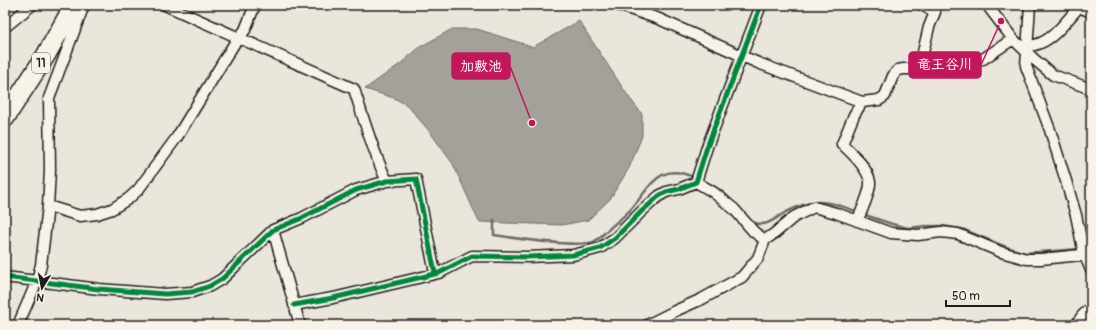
<svg xmlns="http://www.w3.org/2000/svg" width="1096" height="330" viewBox="0 0 1096 330" font-family="Pangolin,'Klee One',sans-serif">
<rect width="100%" height="100%" fill="#eae6dc"/>
<filter id="ink" filterUnits="userSpaceOnUse"><feTurbulence type="fractalNoise" baseFrequency=".025" numOctaves="2"/><feDisplacementMap in="SourceGraphic" scale="8" xChannelSelector="R" yChannelSelector="G"/><feConvolveMatrix kernelMatrix="1 2 1 2 8 2 1 2 1" color-interpolation-filters="sRGB"/></filter>
<g filter="url(#ink)">
<path fill="#a3a19a" stroke="#6d6c68" d="M579,21l49,75 14,18v22l-13,32 -19,31 -22,21 -26,5 -83,-3 -26,-58 -23,-32 -23,-27 -13,-7 -29,-9 35,-25 20,-17 32,-18h25l56,18z"/>
<g fill="none" stroke-linecap="round" stroke-linejoin="round">
<path stroke="#6d6c68" stroke-width="2.5" d="M705,182c11,4 22,13 30,22
M862,214l30,10 16,4 18,-2h16l20,3 44,18 19,6 55,-4
M494,220v15c20,3 86,14 101,6 5,-3 10,-9 14,-12 7,-7 16,-13 23,-21 20,-23 27,-47 63,-30
M750,221c17,8 23,-2 36,-9 10,-5 21,-10 33,-10 13,0 26,5 39,10
M1085,249l6,-1"/>
<defs>
<path id="street" d="M165,5l189,84c10,31 19,63 33,92
M618,5l41,14 99,44 104,39 17,-2 6,-4 8,-20 5,-6 6,-1h43l21,-7 15,-3 30,-20 22,21 18,15 38,14
M988,5l2,4 23,30
M1030,5l-4,61 24,64 16,51 10,34 8,39 7,16
M5,27l27,-22
M1027,46c23,0 38,-24 52,-39l12,5
M919,69l10,-42 6,-15 -13,-7
M696,182l17,10 21,17 20,23 11,8
M48,206l32,10 17,-2 15,-5 16,-10 10,-9 39,-53 57,-93 11,-14 10,-25
M857,221c4,-8 14,-31 13,-39 -2,-14 -18,-29 -28,-38l12,-29 8,-13
M273,230l27,95
M5,277l94,12 66,5 27,-2 18,-6 12,-7 51,-49 29,-12 54,-28 31,-9 29,-2 19,94
M294,305l39,-7 106,-25 33,-17 56,1 45,-2 16,-4 11,-3 15,-10 27,-27 17,-15 7,-4 13,-3 17,-7 11,-35 41,-108 13,-34
M18,325l19,-44 4,-16 7,-59 2,-36 -1,-72 35,-93
M647,325l28,-14 27,-12 40,-22 16,-19 7,-18 10,-7 19,-16 20,-10 22,6 55,20 27,2 23,-3 17,2 43,18 26,7h14l50,-5
M1076,325l6,-9 9,-9"/>
<path id="highway" d="M5,118l41,-63 28,-50"/>
</defs>
<use href="#street" stroke="#1c1c1c" stroke-width="13"/>
<use href="#highway" stroke="#1c1c1c" stroke-width="21"/>
<use href="#street" stroke="#f7f3e8" stroke-width="10"/>
<use href="#highway" stroke="#f7f3e8" stroke-width="18"/>
<defs>
<path id="cycleway" d="M5,277l94,12 66,5 27,-2 18,-6 12,-7 51,-49 29,-12 54,-28 31,-9 29,-2 19,94
M294,305l39,-7 106,-25 33,-17 56,1 45,-2 16,-4 11,-3 15,-10 27,-27 17,-15 7,-4 13,-3 17,-7 11,-35 41,-108 13,-34"/>
</defs>
<use href="#cycleway" stroke="#f7f3e8" stroke-width="8"/>
<use href="#cycleway" stroke="#00873e" stroke-width="5"/>
</g>
</g>
<g text-anchor="middle" stroke-width="4" stroke-linejoin="round" paint-order="stroke">
<rect fill="#f7f3e8" stroke="#5e5c59" stroke-width="1" x="32" y="53" width="18" height="20" rx="3"/>
<g font-size="12" font-weight="bold" fill="#1c1c1c">
<text x="41" y="67">11</text>
</g>
</g>
<path fill="none" stroke="#c2185b" stroke-width="1.5" d="M1001 21L981 65M532 123L510 66"/>
<g fill="#c2185b" stroke="#f7f3e8" stroke-width="1.5">
<circle cx="1001" cy="21" r="4"/>
<circle cx="532" cy="123" r="4"/>
</g>
<g fill="#c2185b" stroke="#c2185b" stroke-width="1.5">
<rect x="909" y="52" width="72" height="26" rx="4"/>
<rect x="452" y="53" width="58" height="26" rx="4"/>
</g>
<g font-size="14" text-anchor="middle" font-weight="bold" fill="#fff">
<text x="945" y="69">竜王谷川</text>
<text x="481" y="71">加敷池</text>
</g>
<rect width="1096" height="330" fill="none" stroke="#f7f3e8" stroke-width="20"/>
<rect x="10" y="10" width="1076" height="310" fill="none" stroke="#1c1c1c" stroke-width="1.5" filter="url(#ink)"/>
<g transform="translate(42 288) rotate(190)" stroke="#f7f3e8" stroke-width="3" paint-order="stroke">
<path d="M0-3L7 15L0 10L-7 15Z" fill="#1c1c1c"/>
<text y="-6" font-size="11" font-weight="bold" text-anchor="middle" fill="#1c1c1c">N</text>
</g>
<path d="M946 300v6h64v-6" fill="none" stroke="#1c1c1c" stroke-width="2"/>
<text x="952" y="300" font-size="12" fill="#1c1c1c" stroke="#f7f3e8" stroke-width="3" paint-order="stroke">50 m</text>
</svg>
